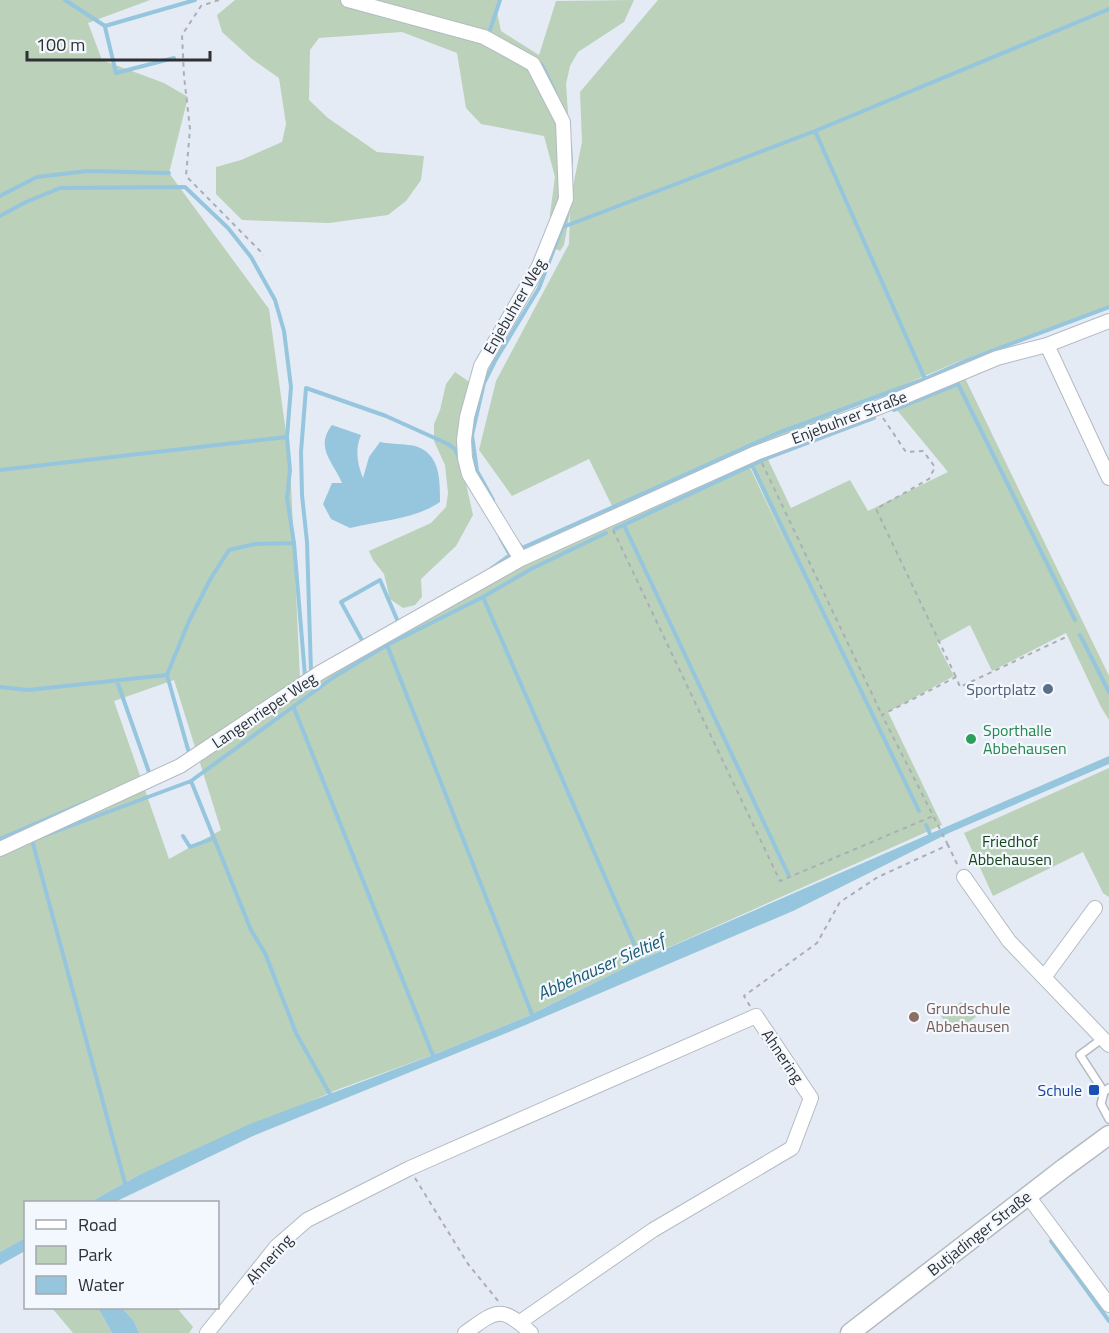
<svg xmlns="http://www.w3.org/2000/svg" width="1109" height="1333" viewBox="0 0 1109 1333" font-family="'Titillium Web',sans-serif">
<rect width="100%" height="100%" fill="#e5ebf4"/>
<path fill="#bbd1ba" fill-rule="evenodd" d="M0,0h150l-62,23 14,37 62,23 24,14 -19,76 100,136 21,153 10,217 173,-89 274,-129 42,90 -41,-90 17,-8 26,55 59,-28 18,31 80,-39 -56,-68 71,-30 146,302v44l-8,-13 -35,-74 -74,38 -22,-46 -33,18 17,33 -66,36 54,113 -304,136 -112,56 -88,36 -99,36 -200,86 -49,27h-64l-1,36 -25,14zM174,680l47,150 -52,29 -55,-158z
M235,0h264l-3,7 5,24 38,24 17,-54 78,-1 -10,22 -46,30 -8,14 -4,18 7,102 9,-44 -2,-50 78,-92h451v307l-152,55 -343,148 -25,-51 -77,37 -33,-46 17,-69 73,-137 1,-32 -6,33 -4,6 -10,-5v-32l5,-37 -11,-41 -63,-12 -15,-16 -9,-55 -55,-21 -83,6 -9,12 -1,50 19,18 49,34 47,4 -3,24 -15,21 -18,14 -59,8 -87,-3 -26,-26v-27l25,-7 41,-18 4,-18 -7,-46 -27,-19 -30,-27 -5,-17z
M455,372l16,11 -11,74 13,58 -17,31 -35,33 1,18 -7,8 -12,3 -13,-9 -6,-25 -11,-14 -4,-9 62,-28 15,-16 2,-14 -3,-28 -11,-24v-17l6,-14 6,-26z
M1109,768v129l-6,-4 -20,-41 -90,44 -29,-63z
M961,1002l6,9 4,-2 5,8 -23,16 -12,-17z
M52,1308h46l14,25h-39z
M122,1308h55l16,19 -4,6h-50l-5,-12z"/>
<path fill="#96c6dd" d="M332,425l29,10c-6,14 -4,29 2,43l6,-21 11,-15c9,2 32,2 38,5 23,9 22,35 22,55 -26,18 -59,18 -90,26l-19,-9 -8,-15 9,-21h10c-8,-20 -28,-35 -10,-58z
M1109,756v8l-160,69 -156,78 -284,121 -256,104 -138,66h-25l49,-27 111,-51 188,-71 88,-36 112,-56z
M25,1238v13l-25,14v-13z
M98,1308h24l12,13 5,12h-27z"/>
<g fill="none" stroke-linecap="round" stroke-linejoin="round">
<path stroke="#96c6dd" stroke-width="4" d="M65,0l40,26 90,-26
M105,27l11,46 58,-15
M489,33l11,-33
M538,62l4,3 13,27
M815,131l110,248
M570,144l1,19
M0,196l37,-19 50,-6 82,2
M0,216l26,-14 34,-14 125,-1 43,41 23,29 24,43 9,31 7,56 -4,50 3,33 -3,28 7,45 11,133
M563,227l252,-96 294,-122
M894,410l64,-26 117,236
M752,465l167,346
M0,470l287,-33
M493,500l-16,-29 -5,-36 12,-52 11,-22 44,-73 28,-73
M624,525l165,351
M615,529l150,-70 109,-41
M520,545l2,3 256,-115 147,-54 40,-18 144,-54
M492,568l18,-13 -10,-18
M483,597l159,365
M1080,635l29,57
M364,644l-23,-42 39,-22 19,44
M387,645l146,372
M311,672l-4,-130 -5,-47 -1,-43 5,-64 80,28 62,28 7,5 4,9
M117,681l33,94 -2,1
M0,687l28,3 139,-15
M294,708l140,350
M193,751l-4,2 -22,-78 22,-54 22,-43 18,-28 26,-6 39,-1
M926,825l5,11
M46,835l145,-54
M183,836l7,11 24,-9
M0,839l86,-37
M32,840l94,347
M331,1096l-35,-63 -31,-80 -14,-23 -60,-149 143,-104 53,-32 96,-48 48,-28 75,-36
M1051,1241l58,80"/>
<defs>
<path id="service" d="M1103,1038l-23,17 24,37
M1109,1088l-5,4 -3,12 8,15"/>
<path id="minor" d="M348,0l136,37 49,27 30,58 3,77 -27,67 -58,100 -14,51 -3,23 1,18 4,16 52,85
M1047,345l62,133
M0,849l180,-83 141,-94 200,-113 235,-106 121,-45 120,-50 50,-13 62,-24
M964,877l45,64 100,104
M1045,976l50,-68
M1028,1196l81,109
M207,1333l70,-87 30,-26 103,-52 346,-152 55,82 -19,50 -139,82 -133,92
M465,1333c31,-22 35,-29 66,0"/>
<path id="secondary" d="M850,1333l214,-165 45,-33"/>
</defs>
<use href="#service" stroke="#b4bac2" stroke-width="10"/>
<use href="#minor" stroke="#b4bac2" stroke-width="16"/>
<use href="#secondary" stroke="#b4bac2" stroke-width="21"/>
<path stroke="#aaafb6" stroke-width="2" stroke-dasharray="4.5 4.5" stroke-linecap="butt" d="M219,0l-18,6 -19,29 2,41 6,53 -4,47 78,79
M883,418l23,34 17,-1 12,16 -6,12 -53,30 80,168
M762,463l120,252
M613,530l167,351 153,-65
M948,845l-66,-130 74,-38 4,10 108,-51
M750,1006l-6,-10 73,-53 23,-41 38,-25 70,-32 10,21
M415,1178l53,86 31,38"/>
<use href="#service" stroke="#fff" stroke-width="7"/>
<use href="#minor" stroke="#fff" stroke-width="14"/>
<use href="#secondary" stroke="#fff" stroke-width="18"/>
</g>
<circle fill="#5c6f8a" stroke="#f3f8ff" stroke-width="2" cx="1048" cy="689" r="6"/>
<circle fill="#2e9e5b" stroke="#f3f8ff" stroke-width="2" cx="971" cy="739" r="6"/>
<circle fill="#8d6e63" stroke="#f3f8ff" stroke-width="2" cx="914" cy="1017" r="6"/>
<rect fill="#1a4fb4" stroke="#f3f8ff" stroke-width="2" x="1088" y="1084" width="12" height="12" rx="3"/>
<g text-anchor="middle" stroke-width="4.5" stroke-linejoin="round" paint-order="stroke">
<g font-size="16" fill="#2e3033" stroke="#f3f8ff">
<text transform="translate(514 306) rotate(-60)" y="6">Enjebuhrer Weg</text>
<text transform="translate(849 417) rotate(-21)" y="6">Enjebuhrer Straße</text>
<text transform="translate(264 710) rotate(-34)" y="6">Langenrieper Weg</text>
<text transform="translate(783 1056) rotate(56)" y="6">Ahnering</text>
<text transform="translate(979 1233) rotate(-38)" y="6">Butjadinger Straße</text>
<text transform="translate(269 1259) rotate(-48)" y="6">Ahnering</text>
</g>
<g font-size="16" fill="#4e5e75" stroke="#f3f8ff" text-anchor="end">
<text x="1036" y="695">Sportplatz</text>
</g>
<g font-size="16" fill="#27864d" stroke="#f3f8ff" text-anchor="start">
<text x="983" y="736">Sporthalle<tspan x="983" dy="18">Abbehausen</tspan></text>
</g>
<g font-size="16" fill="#164517" stroke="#f3f8ff">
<text x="1010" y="847">Friedhof<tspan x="1010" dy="18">Abbehausen</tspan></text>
</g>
<g font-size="16" fill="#785e54" stroke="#f3f8ff" text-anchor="start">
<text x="926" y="1014">Grundschule<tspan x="926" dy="18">Abbehausen</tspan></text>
</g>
<g font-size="16" fill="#164399" stroke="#f3f8ff" text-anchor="end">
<text x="1082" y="1096">Schule</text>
</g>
<g font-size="18" font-style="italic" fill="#1d5a71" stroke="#f3f8ff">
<text transform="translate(601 967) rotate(-24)" y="6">Abbehauser Sieltief</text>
</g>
</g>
<rect x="24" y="1201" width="195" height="108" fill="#f3f8ff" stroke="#a4a8ad" stroke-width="1.5"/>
<rect x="36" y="1220" width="30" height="9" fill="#ffffff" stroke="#a4a8ad" stroke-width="1.5"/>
<text x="78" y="1231" font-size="18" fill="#2e3033">Road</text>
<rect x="36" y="1246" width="30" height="18" fill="#bbd1ba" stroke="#a4a8ad" stroke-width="1.5"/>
<text x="78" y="1261" font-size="18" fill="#2e3033">Park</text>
<rect x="36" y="1276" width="30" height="18" fill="#96c6dd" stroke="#a4a8ad" stroke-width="1.5"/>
<text x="78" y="1291" font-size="18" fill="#2e3033">Water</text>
<path d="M27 51v9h183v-9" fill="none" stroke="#2e3033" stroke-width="3"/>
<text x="36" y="51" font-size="18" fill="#2e3033" stroke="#f3f8ff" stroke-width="4.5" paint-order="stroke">100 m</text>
</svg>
